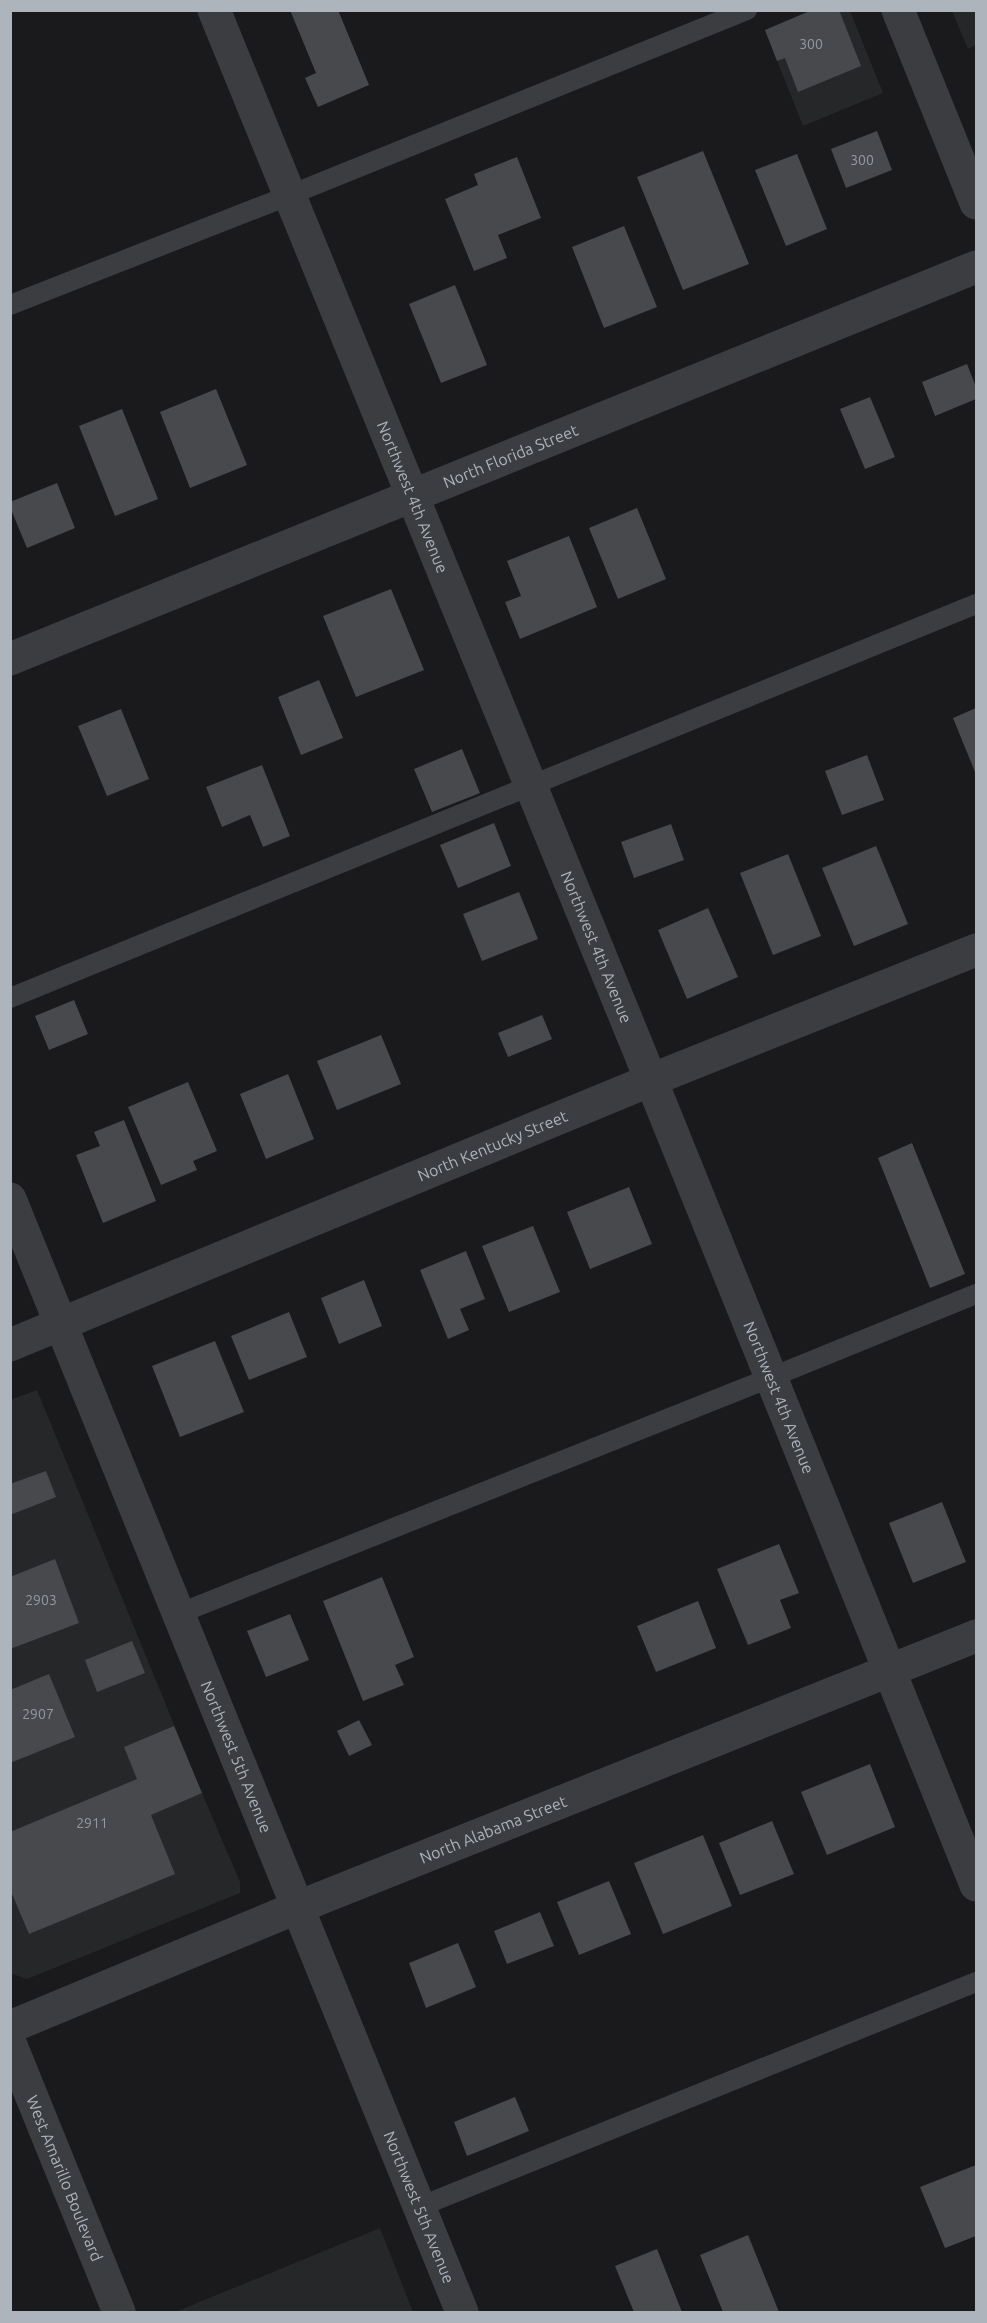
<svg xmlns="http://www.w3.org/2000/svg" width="987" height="2323" viewBox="0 0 987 2323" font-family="Ubuntu,sans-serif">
<rect width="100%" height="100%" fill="#1a1a1c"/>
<path fill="#262729" d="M812,11h38l33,82 -80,33 -38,-96z
M952,11h24v34l-8,4z
M37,1390l165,403 38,89v11l-213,86 -17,-6v-573z
M380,2228l33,84h-238z"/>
<path fill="#47494c" d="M290,10h48l31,75 -51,22 -13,-29 11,-5z
M812,10h27l22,56 -63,26 -13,-34 -8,3 -12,-31z
M877,131l15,39 -46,18 -15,-39z
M703,151l46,113 -66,26 -46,-113z
M797,154l30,75 -41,17 -31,-76z
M517,157l24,61 -43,17 9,23 -33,13 -29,-72 33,-14 -4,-11z
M624,226l33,81 -53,21 -32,-81z
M455,285l32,80 -46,18 -32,-79z
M967,364l9,23v12l-41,17 -13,-34z
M216,389l31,76 -57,23 -30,-76z
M870,397l25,60 -30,12 -25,-60z
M122,409l36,90 -43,17 -36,-90z
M57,483l18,45 -48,20 -17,-41v-5z
M637,508l29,71 -48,20 -29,-71z
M569,536l28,71 -77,32 -15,-37 16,-6 -14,-35z
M391,589l33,81 -68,27 -33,-81z
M319,680l24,58 -42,17 -23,-58z
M976,708v63l-1,1 -22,-54z
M121,709l28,70 -42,17 -29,-70z
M462,749l18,44 -48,19 -18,-43z
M867,755l17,45 -42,15 -17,-44z
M262,765l28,71 -27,11 -13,-32 -28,12 -16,-40z
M494,823l17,43 -53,22 -18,-43z
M671,824l13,36 -50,18 -13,-36z
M876,846l32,78 -54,22 -32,-78z
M788,854l33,82 -48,19 -33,-82z
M519,892l19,47 -56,22 -19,-47z
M708,908l30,69 -51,22 -29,-69z
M74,1000l14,34 -39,16 -14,-34z
M542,1015l10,24 -44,18 -10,-24z
M381,1035l20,49 -64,26 -20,-49z
M288,1074l26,65 -48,20 -26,-65z
M188,1082l29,69 -24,10 4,9 -36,15 -33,-78z
M124,1120l32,81 -53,22 -27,-68 24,-9 -6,-14z
M912,1143l53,131 -35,14 -52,-130z
M629,1187l23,57 -62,25 -23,-57z
M533,1226l27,66 -51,20 -27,-66z
M466,1251l19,48 -25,10 9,21 -21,9 -28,-69z
M364,1280l18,46 -43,18 -18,-46z
M289,1312l18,45 -58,23 -18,-44z
M215,1341l29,71 -64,25 -28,-71z
M46,1471l10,26 -46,18v-31z
M942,1502l24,60 -53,21 -24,-60z
M779,1544l20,49 -19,7 11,28 -43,17 -31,-76z
M55,1559l24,64 -69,26v-72z
M382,1577l32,80 -19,8 9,20 -41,16 -40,-100z
M698,1601l18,47 -60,24 -19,-46z
M290,1614l19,46 -43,17 -19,-46z
M132,1641l13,32 -48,19 -12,-32z
M49,1674l26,63 -65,26v-73z
M359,1720l13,25 -23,11 -12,-25z
M174,1726l28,67 -51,22 24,59 -146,60 -19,-45v-57l127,-53 -13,-32z
M870,1764l25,63 -68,28 -26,-63z
M772,1821l22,53 -54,21 -21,-52z
M703,1835l29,71 -69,28 -29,-71z
M609,1881l22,53 -52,21 -22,-53z
M540,1912l14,34 -47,18 -13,-33z
M458,1943l18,44 -50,21 -17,-45z
M515,2097l14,34 -62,25 -13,-34z
M976,2165v71l-31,12 -25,-61z
M748,2235l31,77h-56l-23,-57z
M657,2249l25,63h-48l-19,-46z"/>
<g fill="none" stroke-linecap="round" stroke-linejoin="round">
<path stroke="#3b3d41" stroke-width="20" d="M10,305l280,-110 457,-185
M10,998l966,-394
M178,1614l594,-237 204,-83
M419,2207l557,-225"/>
<g stroke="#3b3d41" stroke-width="33">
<path id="s1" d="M214,10l437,1070 325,805"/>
<path id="s2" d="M10,659l966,-392"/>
<path id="s3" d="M10,1199l452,1113"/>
<path id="s4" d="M10,1345l641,-265 325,-130"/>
<path id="s5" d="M10,2027l286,-119 680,-272"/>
</g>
<g stroke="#3b3d41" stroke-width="33">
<path d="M898,10l78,193"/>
<path id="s6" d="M10,2043l109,269"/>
</g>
</g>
<g text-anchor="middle" stroke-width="6" stroke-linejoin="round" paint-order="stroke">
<g font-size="14" fill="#94999f">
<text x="811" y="49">300</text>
<text x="862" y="165">300</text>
<text x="41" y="1605">2903</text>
<text x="38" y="1719">2907</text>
<text x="92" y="1828">2911</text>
</g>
<g font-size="16" fill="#adb4bb" stroke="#151517">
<text dy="6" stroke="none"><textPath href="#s2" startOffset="540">North Florida Street</textPath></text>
<text dy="6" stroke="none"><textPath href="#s1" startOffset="526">Northwest 4th Avenue</textPath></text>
<text dy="6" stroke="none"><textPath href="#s1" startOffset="1012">Northwest 4th Avenue</textPath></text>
<text dy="6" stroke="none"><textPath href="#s4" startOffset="522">North Kentucky Street</textPath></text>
<text dy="6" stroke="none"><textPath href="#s1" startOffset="1498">Northwest 4th Avenue</textPath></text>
<text dy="6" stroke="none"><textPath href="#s3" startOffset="602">Northwest 5th Avenue</textPath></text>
<text dy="6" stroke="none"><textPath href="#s5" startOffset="522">North Alabama Street</textPath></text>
<text dy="6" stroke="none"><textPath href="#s6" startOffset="146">West Amarillo Boulevard</textPath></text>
<text dy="6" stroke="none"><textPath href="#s3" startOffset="1088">Northwest 5th Avenue</textPath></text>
</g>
</g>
<rect width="987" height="2323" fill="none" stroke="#adb4bb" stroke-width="24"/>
</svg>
